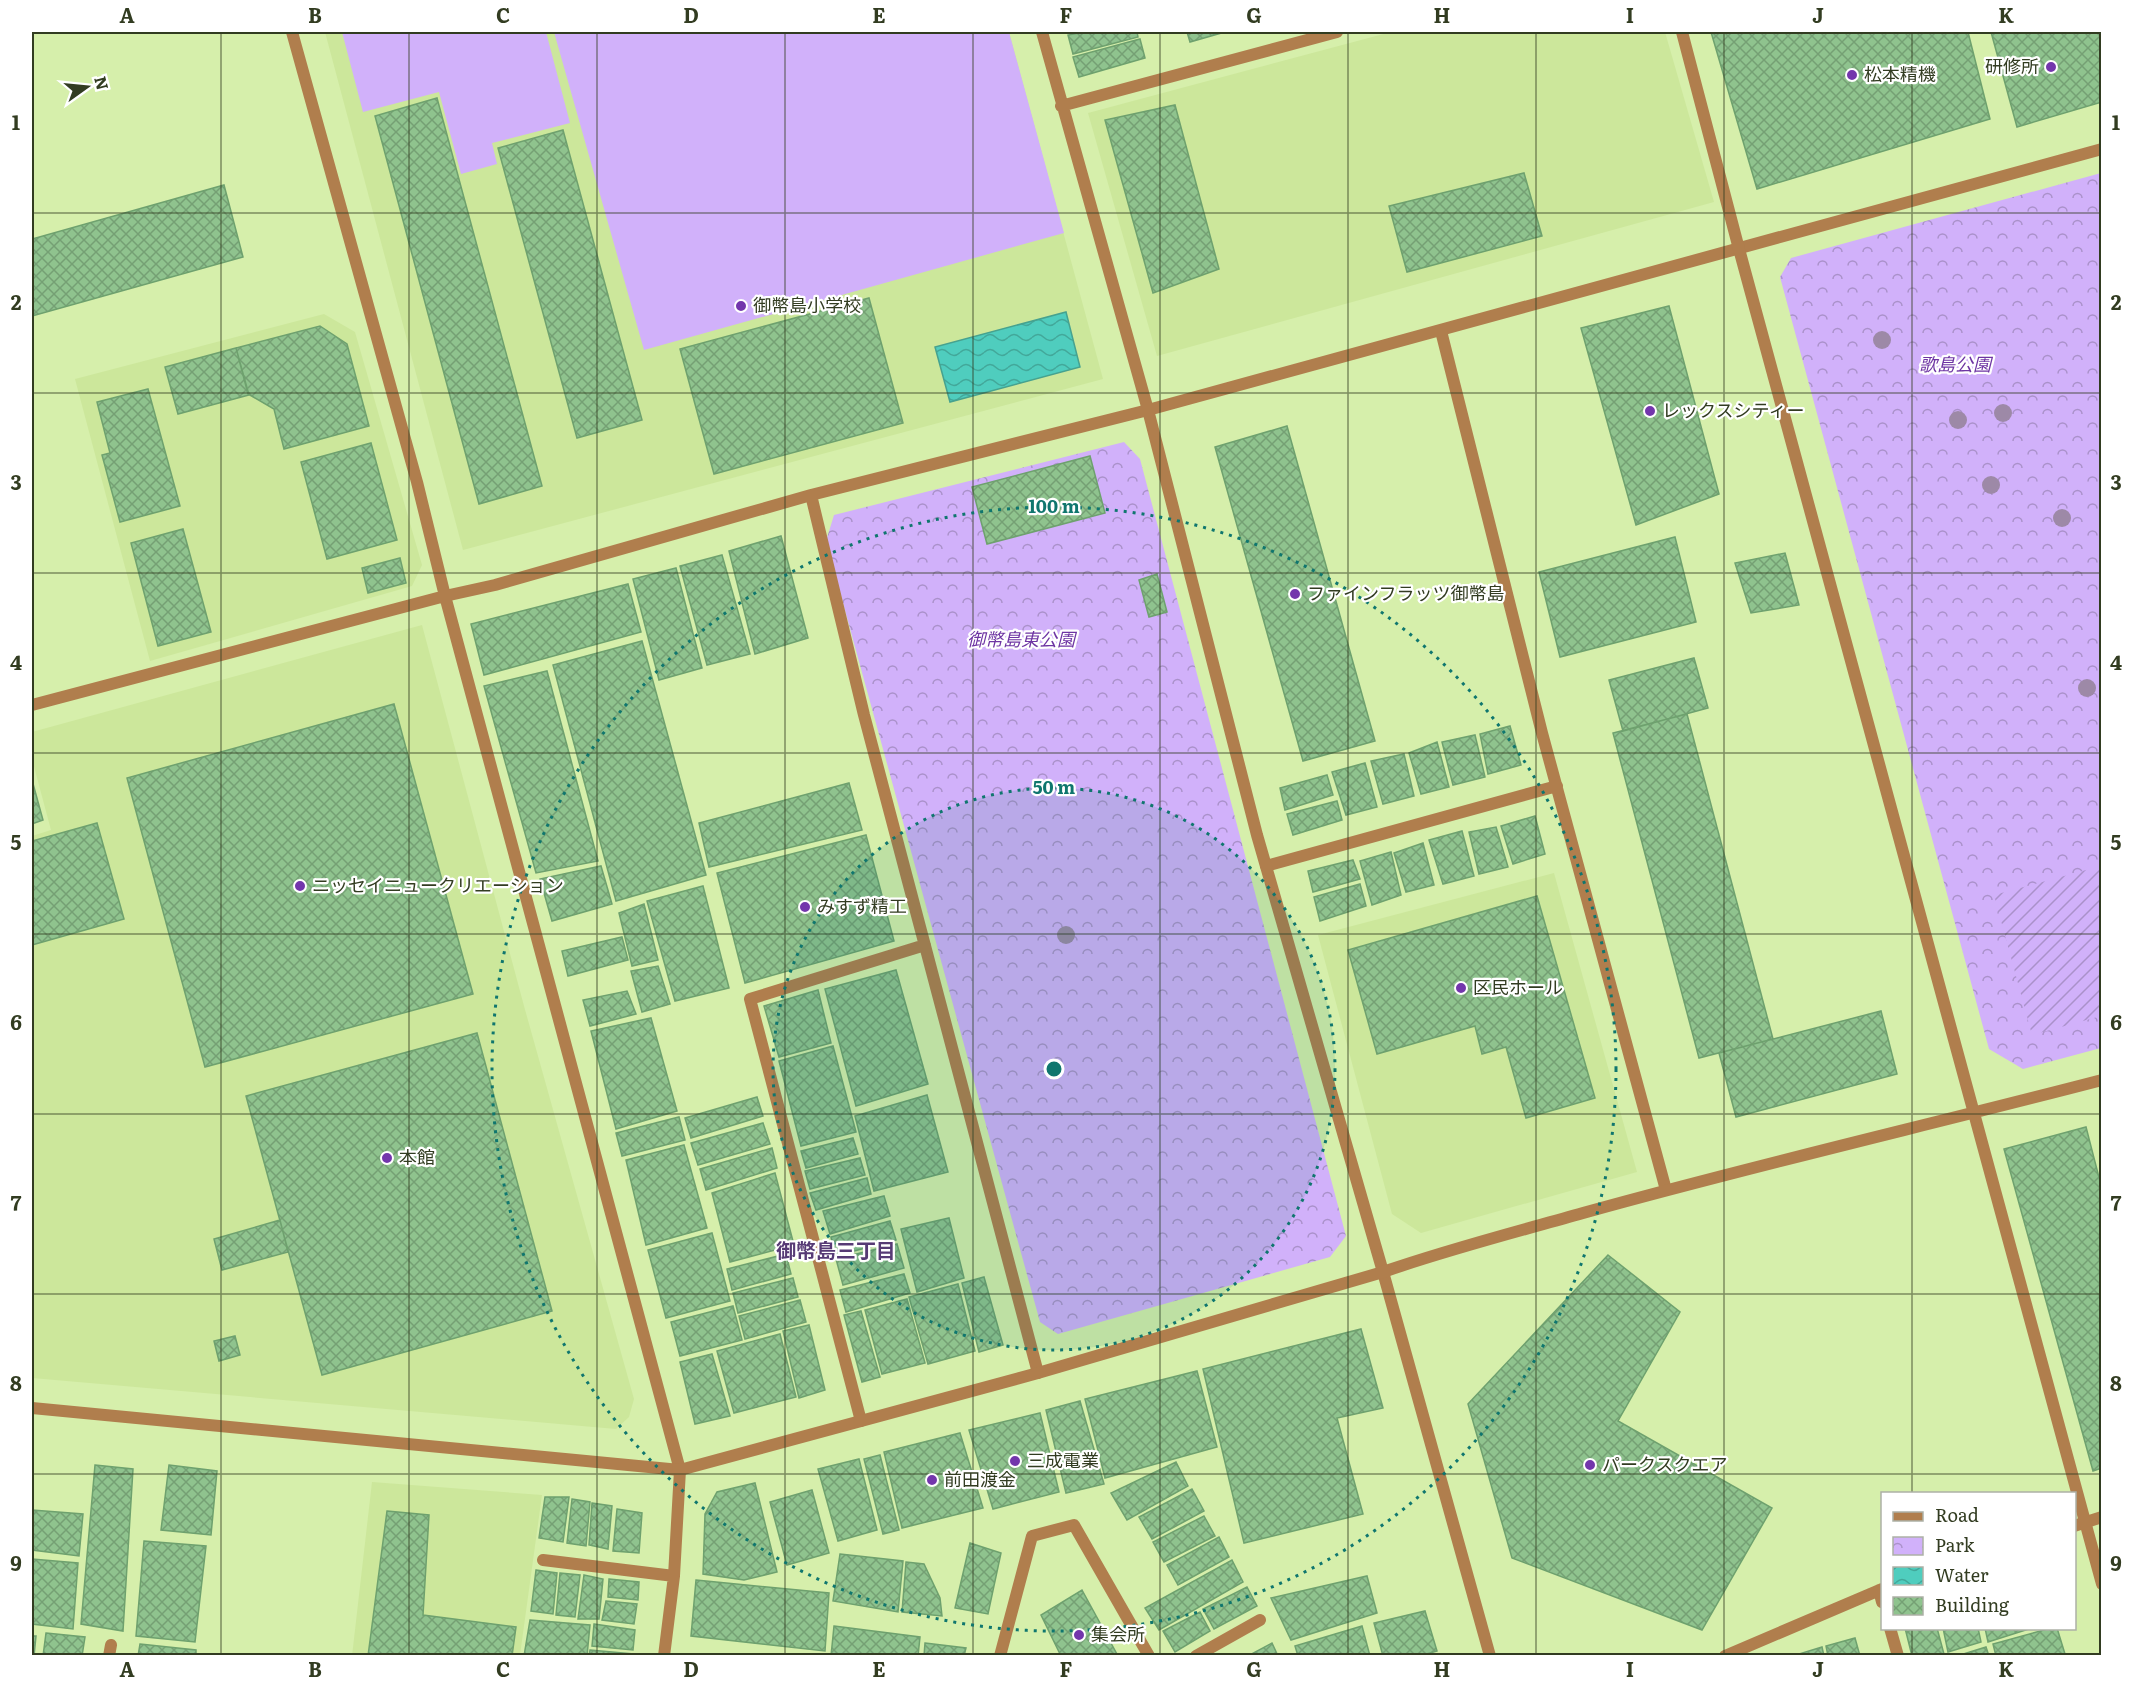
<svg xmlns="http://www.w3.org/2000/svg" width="2133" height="1687" viewBox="0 0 2133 1687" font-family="Literata,'Noto Sans JP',serif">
<defs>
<pattern id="park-crowns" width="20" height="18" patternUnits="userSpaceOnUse" patternTransform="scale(1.5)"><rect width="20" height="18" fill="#d1b1fa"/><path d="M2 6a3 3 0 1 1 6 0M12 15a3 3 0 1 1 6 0" fill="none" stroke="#aa91ca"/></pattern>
<pattern id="garden-furrows" width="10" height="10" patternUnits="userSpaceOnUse" patternTransform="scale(1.5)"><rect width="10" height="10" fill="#d1b1fa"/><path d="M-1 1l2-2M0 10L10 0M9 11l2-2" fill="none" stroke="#aa91ca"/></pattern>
<pattern id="water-waves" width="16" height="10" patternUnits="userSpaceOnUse" patternTransform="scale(1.5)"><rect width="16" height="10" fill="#4fcdbe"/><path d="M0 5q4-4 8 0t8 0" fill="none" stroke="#42a89a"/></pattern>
<pattern id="building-cross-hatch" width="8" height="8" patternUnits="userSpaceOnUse" patternTransform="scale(1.5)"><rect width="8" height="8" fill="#8fc38e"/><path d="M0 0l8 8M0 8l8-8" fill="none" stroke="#75a074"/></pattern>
</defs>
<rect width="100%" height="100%" fill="#d6efab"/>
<path fill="#cce79b" d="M325,32h684l94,347 -640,171z
M1391,32h274l49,170 -557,154 -69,-243z
M324,314l31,18 67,233 -10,21 -262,75 -75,-282z
M422,625l102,381 110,393 -5,18 -13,12 -584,-51v-542l19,-6 -19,-71v-27z
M1554,873l83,299 -216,61 -29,-19 -74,-279z
M372,1482l170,13 -22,160 -168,1z"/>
<path fill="#d1b1fa" d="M342,32h204l24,91 -78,20 5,21 -36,10 -22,-82 -76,20z
M554,32h455l55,201 -420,117z"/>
<path fill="url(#park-crowns)" d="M2101,173v875l-78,21 -34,-20 -209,-772 11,-19z
M1124,442l16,17 206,777 -16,21 -272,77 -18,-12 -214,-781 8,-26z"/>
<path fill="url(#garden-furrows)" d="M2101,866v150l-69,19 -38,-140z"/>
<path fill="url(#water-waves)" stroke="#46a28f" stroke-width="1.5" d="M1066,312l14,55 -130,35 -15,-55z"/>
<path fill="url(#building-cross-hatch)" stroke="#6ea16e" stroke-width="1.5" d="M1084,32h53l1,5 -65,17 -5,-19z
M1187,32h38l-35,10z
M1711,32h257l22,87 -233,70z
M1991,32h111v70l-85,25z
M1140,39l5,19 -66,19 -6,-20z
M437,98l105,388 -63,18 -104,-388z
M1175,105l44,164 -66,24 -48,-173z
M563,130l79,290 -65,18 -79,-290z
M1524,173l18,63 -135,36 -18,-66z
M224,185l19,72 -211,59v-77z
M869,298l34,125 -189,51 -34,-125z
M1669,306l50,188 -83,31 -55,-197z
M320,326l27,18 22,82 -85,23 -10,-40 -26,-15 -12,-46z
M236,348l13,47 -71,19 -13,-47z
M148,389l32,117 -60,16 -18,-67 8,-2 -13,-51z
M1287,426l88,315 -72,20 -88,-314z
M371,443l26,97 -70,19 -26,-97z
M1090,456l15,57 -118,31 -15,-57z
M183,529l28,103 -53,14 -27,-103z
M781,536l27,102 -53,16 -26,-103z
M1675,537l21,85 -136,35 -21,-85z
M1785,553l14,52 -48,8 -16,-50z
M722,555l28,99 -43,11 -27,-99z
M400,558l6,25 -38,10 -6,-25z
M676,568l26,100 -43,12 -26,-101z
M1157,574l10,38 -18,5 -10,-37z
M628,584l13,48 -157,43 -13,-51z
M642,641l64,234 -90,26 -63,-236z
M1694,658l14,50 -85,23 -14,-51z
M547,671l51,190 -62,12 -52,-187z
M394,704l79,290 -268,73 -78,-289z
M1687,714l86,325 -74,19 -86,-325z
M1510,726l11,39 -33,9 -8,-40z
M1475,735l10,42 -32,8 -11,-43z
M1437,742l12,45 -28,7 -12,-41z
M1404,754l10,42 -31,8 -12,-43z
M1365,763l12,44 -31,8 -14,-43z
M1327,775l6,20 -48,15 -5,-22z
M32,780l11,40 -11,4z
M849,783l13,47 -153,37 -10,-44z
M1337,801l5,19 -49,15 -6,-21z
M1535,816l10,38 -32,10 -12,-38z
M97,823l27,96 -92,26v-104z
M1496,827l12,40 -29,7 -10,-42z
M1462,831l12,45 -31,8 -14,-44z
M866,835l28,106 -149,42 -28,-110z
M1423,843l11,42 -28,7 -12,-39z
M1391,852l10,43 -29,10 -12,-44z
M1353,860l7,19 -47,13 -5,-21z
M601,866l11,38 -60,17 -12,-42z
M1360,884l6,22 -46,15 -6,-24z
M703,886l26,102 -54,13 -28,-100z
M1537,896l58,202 -69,20 -20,-71 -24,7 -7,-28 -98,28 -29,-104z
M644,904l14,56 -26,6 -13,-53z
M622,937l6,23 -60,16 -6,-25z
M658,966l12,38 -28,8 -11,-41z
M896,970l32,114 -72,22 -31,-117z
M818,990l13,53 -52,14 -15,-51z
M627,991l9,23 -46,12 -7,-26z
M1881,1011l16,63 -161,43 -17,-64z
M651,1018l26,93 -61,18 -25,-98z
M477,1033l75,278 -230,64 -76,-279z
M833,1046l23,86 -55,14 -22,-85z
M927,1095l21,77 -74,19 -19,-75z
M757,1097l6,19 -72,22 -6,-20z
M679,1117l6,23 -63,16 -6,-23z
M763,1123l7,21 -72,21 -7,-22z
M2086,1127l16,62v279l-9,3 -89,-322z
M853,1138l5,16 -52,14 -5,-17z
M684,1145l23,83 -61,17 -20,-85z
M772,1148l5,20 -71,22 -6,-21z
M860,1158l5,17 -55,14 -5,-18z
M775,1173l19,72 -64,17 -18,-69z
M867,1178l4,16 -55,16 -6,-17z
M884,1196l6,20 -60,18 -7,-23z
M949,1218l15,60 -47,14 -16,-63z
M280,1220l8,32 -66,18 -8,-31z
M890,1221l6,19 -61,16 -4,-19z
M712,1233l18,68 -64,17 -18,-68z
M897,1244l7,24 -61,17 -7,-26z
M786,1254l5,20 -59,16 -5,-21z
M1608,1255l72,57 -62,109 154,87 -70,122 -190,-72 -44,-154z
M904,1274l6,19 -64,19 -6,-22z
M984,1277l19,68 -24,7 -17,-69z
M793,1278l5,19 -60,16 -5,-20z
M958,1284l17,67 -47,13 -19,-67z
M907,1299l18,64 -43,11 -17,-64z
M800,1300l6,22 -61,17 -6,-23z
M733,1306l9,34 -62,16 -9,-34z
M861,1311l19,66 -18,5 -18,-67z
M809,1325l16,65 -26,8 -16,-67z
M1361,1329l22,79 -46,10 26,96 -119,29 -41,-174z
M780,1334l16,63 -62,16 -17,-62z
M235,1336l5,19 -21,6 -5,-20z
M712,1354l18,62 -35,8 -15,-62z
M1197,1371l20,76 -112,31 -20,-79z
M1080,1401l24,83 -38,9 -20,-83z
M1040,1413l19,79 -66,17 -24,-79z
M960,1433l23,75 -81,20 -18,-76z
M880,1455l19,75 -16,4 -19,-75z
M859,1459l18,71 -39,11 -20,-72z
M1176,1462l12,24 -61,34 -16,-27z
M95,1465l38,4 -10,162 -42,-7z
M169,1465l48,6 -6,64 -50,-5z
M755,1483l22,89 -33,8 -41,-6 2,-60 12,-22z
M1192,1489l12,22 -52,28 -13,-22z
M812,1490l17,63 -42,12 -17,-63z
M545,1497h24l-6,45 -24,-4z
M572,1499l18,3 -4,44 -19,-3z
M592,1503l20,3 -4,43 -19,-4z
M617,1509l25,4 -3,40 -26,-2z
M32,1510l51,4 -4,42 -47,-6z
M387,1511l42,4 -6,100 93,12 -4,29h-144z
M1204,1516l11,20 -51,26 -11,-20z
M1219,1537l10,20 -51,28 -11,-20z
M144,1541l62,5 -11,96 -59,-6z
M970,1543l31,10 -13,61 -33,-6z
M840,1554l63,7 -5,51 -65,-11z
M32,1559l46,4 -5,66 -41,-5z
M1232,1560l11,22 -84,48 -14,-22z
M906,1562l18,2 16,34 2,18 -40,-4z
M536,1570l21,3 -4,41 -22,-3z
M560,1573l20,2 -5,42 -19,-2z
M584,1575l19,4 -4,40h-21z
M1367,1576l10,37 -86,27 -20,-42z
M609,1579l30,3 -1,18 -30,-3z
M696,1580l133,13 -4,58 -134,-15z
M1247,1587l10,19 -43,23 -11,-20z
M1082,1590l36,66h-57l-20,-41z
M606,1601l31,3 -3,20 -32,-4z
M1425,1611l12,40 -17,5h-37l-9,-33z
M1200,1612l10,19 -35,21 -12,-21z
M530,1620l60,5 -3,31h-63z
M594,1624l41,6 -2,20 -41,-4z
M834,1626l86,11 -2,19h-87z
M1362,1626l8,30h-72l-3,-10z
M1905,1628h32l7,26 -32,2z
M1943,1628h35l3,14 -33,10z
M1985,1628h44v1l-41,13z
M2051,1628h6l8,26 -69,2 -3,-12z
M46,1633l39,4 -3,19h-39z
M32,1636h4l-2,20h-2z
M1855,1638l5,18h-32l-2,-10z
M925,1643l41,5 -2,8h-40z
M1272,1643l6,13h-30z
M140,1644l56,6v6h-58z
M1822,1647l2,9h-25v-2z
M1986,1647l3,9h-32z
M590,1650l43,4 -1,2h-43z"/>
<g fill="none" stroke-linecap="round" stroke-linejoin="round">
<path stroke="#b07e4d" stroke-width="12" d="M1441,331l101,402 124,457
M1266,866l291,-80
M109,1656l2,-11"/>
<path stroke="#b07e4d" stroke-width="12" d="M292,32l125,450 28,114 235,874 -6,106 -10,80
M1042,32l106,378 109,425 126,437 107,384
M1061,106l276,-74
M811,495l53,220 174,658
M32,705l413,-109 50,-11 316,-90 337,-85 954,-261
M861,1421l-111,-422 175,-54
M2074,1526l28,-9
M543,1560l131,16
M1879,1590l3,12
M1890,1628l8,28
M1000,1656l32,-120 42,-11 75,131
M1196,1656l64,-36
M1725,1656l157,-67"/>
<path stroke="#b07e4d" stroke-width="12" d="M1682,32l57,217 363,1335
M32,1408l648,62 358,-97 345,-101c66,-23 133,-40 200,-59 172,-48 346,-88 519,-133"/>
</g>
<g fill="#9d89a7">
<circle cx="1882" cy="340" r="9"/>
<circle cx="2003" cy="413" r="9"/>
<circle cx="1958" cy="420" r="9"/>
<circle cx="1991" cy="485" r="9"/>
<circle cx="2062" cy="518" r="9"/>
<circle cx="2087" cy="688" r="9"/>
<circle cx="1066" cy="935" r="9"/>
</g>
<path fill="none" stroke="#323c21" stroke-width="1.5" stroke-opacity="0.55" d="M221,32v1624M409,32v1624M597,32v1624M785,32v1624M973,32v1624M1160,32v1624M1348,32v1624M1536,32v1624M1724,32v1624M1912,32v1462M32,213h2070M32,393h2070M32,573h2070M32,753h2070M32,934h2070M32,1114h2070M32,1294h2070M32,1474h2070M1912,1628v28"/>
<circle cx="1054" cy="1069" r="281" fill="#0f766e" fill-opacity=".12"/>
<g fill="none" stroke="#0f766e" stroke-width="3" stroke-dasharray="3 6">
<circle cx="1054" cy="1069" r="281"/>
<circle cx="1054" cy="1069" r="562"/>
</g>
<g fill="#7336ac" stroke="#fff" stroke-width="2">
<circle cx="2051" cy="67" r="6"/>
<circle cx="1852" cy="75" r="6"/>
<circle cx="741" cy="306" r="6"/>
<circle cx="1650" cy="411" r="6"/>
<circle cx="1295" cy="594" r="6"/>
<circle cx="300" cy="886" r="6"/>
<circle cx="805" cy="907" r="6"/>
<circle cx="1461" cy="988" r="6"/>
<circle cx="387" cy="1158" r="6"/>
<circle cx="1015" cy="1461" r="6"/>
<circle cx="1590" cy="1465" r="6"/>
<circle cx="932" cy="1480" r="6"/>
<circle cx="1079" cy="1635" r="6"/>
</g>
<g text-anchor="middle" stroke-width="4.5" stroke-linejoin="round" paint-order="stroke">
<g font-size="18" fill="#323c21" stroke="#fff" text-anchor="start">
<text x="2039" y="73" text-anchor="end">研修所</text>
<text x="1864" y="81">松本精機</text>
<text x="753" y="312">御幣島小学校</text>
<text x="1662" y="417">レックスシティー</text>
<text x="1307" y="600">ファインフラッツ御幣島</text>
<text x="312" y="892">ニッセイニュークリエーション</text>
<text x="817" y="913">みすず精工</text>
<text x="1473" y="994">区民ホール</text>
<text x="399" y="1164">本館</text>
<text x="1027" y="1467">三成電業</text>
<text x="1602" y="1471">パークスクエア</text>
<text x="944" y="1486">前田渡金</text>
<text x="1091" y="1641">集会所</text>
</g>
<g font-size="18" font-style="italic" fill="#6e35a3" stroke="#fff">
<text x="1955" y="371">歌島公園</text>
<text x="1021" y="646">御幣島東公園</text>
</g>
<g font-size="20" font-weight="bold" fill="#563a75" stroke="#fff">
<text x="836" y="1258">御幣島三丁目</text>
</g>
</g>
<circle cx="1054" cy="1069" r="9" fill="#0f766e" stroke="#fff" stroke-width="3"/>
<g font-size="18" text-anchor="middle" font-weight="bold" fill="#0f766e" stroke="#fff" stroke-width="4.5" stroke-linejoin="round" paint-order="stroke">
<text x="1054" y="513">100 m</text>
<text x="1054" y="794">50 m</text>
</g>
<rect width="2133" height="1687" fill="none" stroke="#ffffff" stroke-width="66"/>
<rect x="1881" y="1492" width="195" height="138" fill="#ffffff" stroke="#adb1a6" stroke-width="1.5"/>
<rect x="1893" y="1512" width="30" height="9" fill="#b07e4d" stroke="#adb1a6" stroke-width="1.5"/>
<text x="1935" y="1522" font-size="18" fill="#323c21">Road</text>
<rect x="1893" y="1537" width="30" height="18" fill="url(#park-crowns)" stroke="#adb1a6" stroke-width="1.5"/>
<text x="1935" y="1552" font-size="18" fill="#323c21">Park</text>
<rect x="1893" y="1567" width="30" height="18" fill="url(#water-waves)" stroke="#adb1a6" stroke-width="1.5"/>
<text x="1935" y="1582" font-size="18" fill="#323c21">Water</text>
<rect x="1893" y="1597" width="30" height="18" fill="url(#building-cross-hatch)" stroke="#adb1a6" stroke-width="1.5"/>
<text x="1935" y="1612" font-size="18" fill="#323c21">Building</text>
<g transform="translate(87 87) rotate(75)" stroke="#ffffff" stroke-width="4.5" paint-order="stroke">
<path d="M0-4.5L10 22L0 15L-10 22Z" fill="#323c21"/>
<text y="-9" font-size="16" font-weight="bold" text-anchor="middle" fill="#323c21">N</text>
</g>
<rect x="33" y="33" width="2067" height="1621" fill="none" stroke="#323c21" stroke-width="2"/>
<g font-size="20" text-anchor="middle" font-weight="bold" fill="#323c21">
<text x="127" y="23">A</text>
<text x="315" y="23">B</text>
<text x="503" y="23">C</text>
<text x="691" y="23">D</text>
<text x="879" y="23">E</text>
<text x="1066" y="23">F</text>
<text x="1254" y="23">G</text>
<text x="1442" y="23">H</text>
<text x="1630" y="23">I</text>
<text x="1818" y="23">J</text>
<text x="2006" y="23">K</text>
<text x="16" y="130">1</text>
<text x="2116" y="130">1</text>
<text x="16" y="310">2</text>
<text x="2116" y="310">2</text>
<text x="16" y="490">3</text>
<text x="2116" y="490">3</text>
<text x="16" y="670">4</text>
<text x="2116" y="670">4</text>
<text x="16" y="850">5</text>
<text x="2116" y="850">5</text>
<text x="16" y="1030">6</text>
<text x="2116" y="1030">6</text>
<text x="16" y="1211">7</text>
<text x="2116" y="1211">7</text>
<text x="16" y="1391">8</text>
<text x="2116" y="1391">8</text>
<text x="16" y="1571">9</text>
<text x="2116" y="1571">9</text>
<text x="127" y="1677">A</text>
<text x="315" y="1677">B</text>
<text x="503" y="1677">C</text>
<text x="691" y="1677">D</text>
<text x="879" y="1677">E</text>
<text x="1066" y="1677">F</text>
<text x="1254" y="1677">G</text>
<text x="1442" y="1677">H</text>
<text x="1630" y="1677">I</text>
<text x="1818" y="1677">J</text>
<text x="2006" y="1677">K</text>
</g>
</svg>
